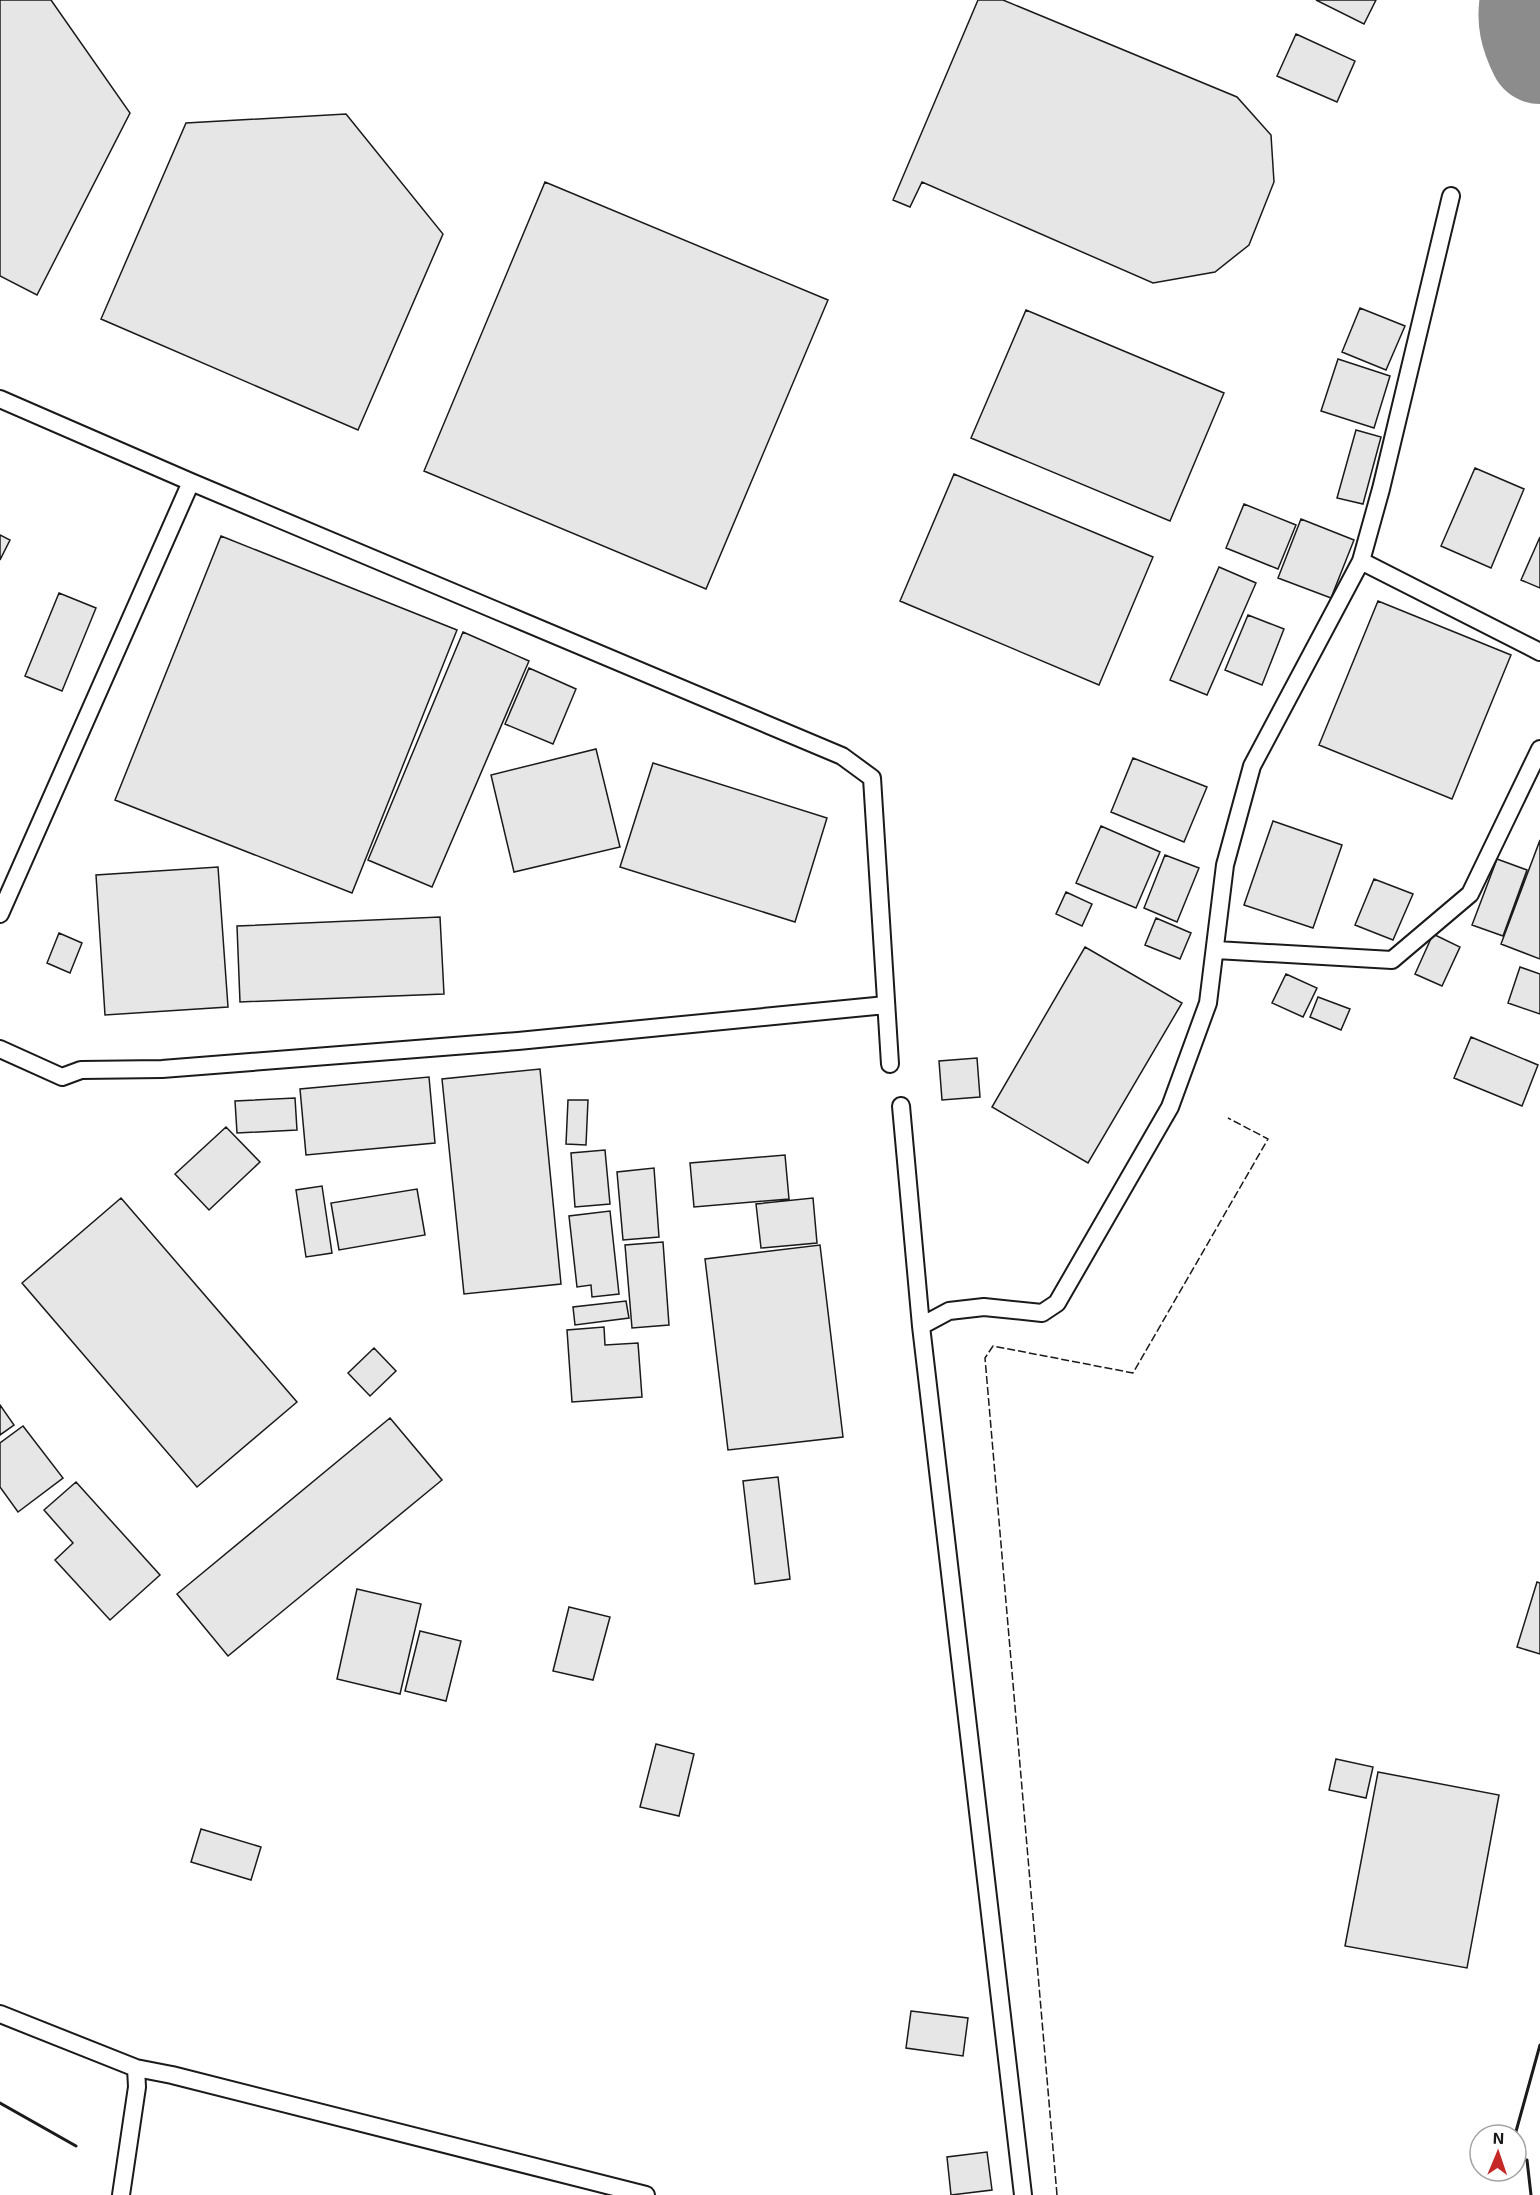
<svg xmlns="http://www.w3.org/2000/svg" width="1540" height="2195" viewBox="0 0 1540 2195" font-family="'Exo 2',sans-serif">
<rect width="100%" height="100%" fill="#fff"/>
<g fill="none" stroke-linecap="round" stroke-linejoin="round">
<path stroke="#8c8c8c" stroke-width="102" d="M1531,0c-4,20 0,35 9,53"/>
</g>
<path fill="#e6e6e6" stroke="#1a1a1a" stroke-width="1.5" d="M0,0h51l79,113 -93,182 -37,-19z
M978,0h25l234,97 34,38 3,47 -25,63 -34,27 -62,11 -231,-101 -12,25 -17,-7z
M1316,0h60l-12,24z
M1296,34l59,27 -18,41 -60,-26z
M346,114l97,120 -85,196 -257,-111 85,-196z
M545,182l283,118 -122,289 -282,-118z
M1360,308l45,18 -19,44 -44,-18z
M1026,310l198,83 -54,128 -199,-83z
M1338,359l52,17 -16,52 -53,-17z
M1356,430l25,7 -18,67 -26,-6z
M1475,468l49,21 -33,79 -50,-22z
M954,474l199,83 -54,128 -199,-84z
M1244,504l52,21 -18,44 -52,-21z
M1301,519l53,21 -23,58 -53,-20z
M0,535l10,5 -10,20z
M221,536l236,94 -105,263 -237,-93z
M1540,537v51l-19,-8z
M1219,567l37,16 -49,112 -37,-15z
M59,593l37,15 -34,83 -37,-15z
M1378,601l133,54 -59,144 -133,-54z
M1248,615l36,14 -22,56 -37,-15z
M463,632l66,29 -97,226 -64,-27z
M529,668l47,21 -23,55 -48,-20z
M596,749l24,98 -106,25 -23,-97z
M1133,758l74,29 -23,55 -73,-30z
M653,763l174,55 -32,104 -175,-55z
M1273,821l69,24 -29,83 -69,-23z
M1101,826l59,26 -24,56 -60,-25z
M1540,840v119l-39,-15z
M1165,855l34,13 -22,54 -33,-14z
M1497,859l30,11 -24,66 -31,-11z
M218,867l10,140 -123,8 -9,-140z
M1374,879l39,15 -20,46 -38,-15z
M1066,892l26,12 -10,22 -26,-12z
M440,917l4,77 -204,8 -3,-76z
M1156,918l35,15 -11,26 -35,-14z
M59,933l23,10 -12,30 -23,-10z
M1433,934l27,13 -18,39 -27,-12z
M1085,947l97,56 -94,160 -96,-56z
M1520,967l20,7v40l-32,-11z
M1286,974l31,14 -14,29 -31,-14z
M1318,997l32,12 -9,21 -31,-13z
M1471,1037l67,28 -16,41 -68,-28z
M977,1058l3,39 -38,3 -3,-39z
M540,1069l21,215 -97,10 -22,-215z
M429,1077l6,66 -129,12 -6,-66z
M295,1098l2,32 -60,3 -2,-32z
M568,1100h20l-2,45 -20,-1z
M226,1127l34,35 -51,48 -34,-36z
M605,1150l5,54 -35,3 -4,-54z
M785,1155l4,44 -95,8 -4,-44z
M654,1168l5,69 -36,3 -6,-68z
M322,1186l10,67 -26,4 -10,-67z
M417,1189l8,46 -86,15 -8,-47z
M121,1198l176,204 -100,85 -175,-204z
M813,1198l4,45 -56,5 -5,-44z
M610,1211l9,83 -27,3 -1,-12 -14,2 -8,-71z
M663,1242l6,83 -37,3 -7,-83z
M820,1245l23,192 -115,13 -23,-191z
M626,1301l3,17 -54,7 -2,-18z
M604,1327l1,18 33,-2 4,54 -70,5 -5,-72z
M374,1348l22,23 -26,25 -22,-23z
M0,1405l14,20 -14,10z
M390,1418l52,62 -214,176 -51,-62z
M23,1426l40,52 -45,34 -18,-25v-44z
M778,1477l12,102 -35,5 -12,-103z
M76,1482l84,93 -50,45 -55,-60 18,-17 -29,-33z
M1537,1582l3,1v71l-23,-7z
M357,1589l64,15 -21,90 -63,-15z
M569,1607l41,10 -17,63 -40,-9z
M420,1631l41,10 -15,60 -41,-10z
M656,1744l38,10 -15,62 -39,-9z
M1336,1759l37,8 -7,31 -37,-8z
M1378,1772l121,23 -32,173 -122,-22z
M201,1829l60,18 -10,33 -60,-18z
M911,2011l57,7 -5,38 -57,-8z
M987,2152l5,38 -41,5 -4,-38z"/>
<g fill="none" stroke-linecap="round" stroke-linejoin="round">
<defs>
<path id="lane" d="M0,399l191,83 651,274 30,22 18,286
M1361,561l179,91
M0,914l191,-432
M1216,950l176,10 78,-66 70,-145
M0,1049l62,28 19,-7 81,-1 356,-28 368,-36
M901,1106l20,220 102,869
M921,1326l28,-15 35,-4 58,6 15,-10 113,-196 38,-104 17,-138 27,-99 109,-205 20,-72 70,-293
M0,2014l136,54 36,7 474,120
M121,2195l16,-108 -1,-19"/>
</defs>
<use href="#lane" stroke="#1a1a1a" stroke-width="20"/>
<use href="#lane" stroke="#fff" stroke-width="16"/>
<path stroke="#1a1a1a" stroke-width="1.5" stroke-dasharray="8 3" stroke-linecap="butt" d="M1057,2195l-72,-837 8,-12 140,27 135,-234 -40,-21"/>
<path stroke="#1a1a1a" stroke-width="3" d="M0,2103l76,43
M1515,2135l25,-90
M1516,2159l11,1 4,35"/>
</g>
<g transform="translate(1498 2153) rotate(2)"><circle r="28" fill="#ffffff" stroke="#a3a3a3" stroke-width="1.5"/>
<path d="M0-4.5L10 22L0 15L-10 22Z" fill="#c62828"/>
<text y="-9" font-size="16" font-weight="bold" text-anchor="middle" fill="#1a1a1a">N</text>
</g>
</svg>
